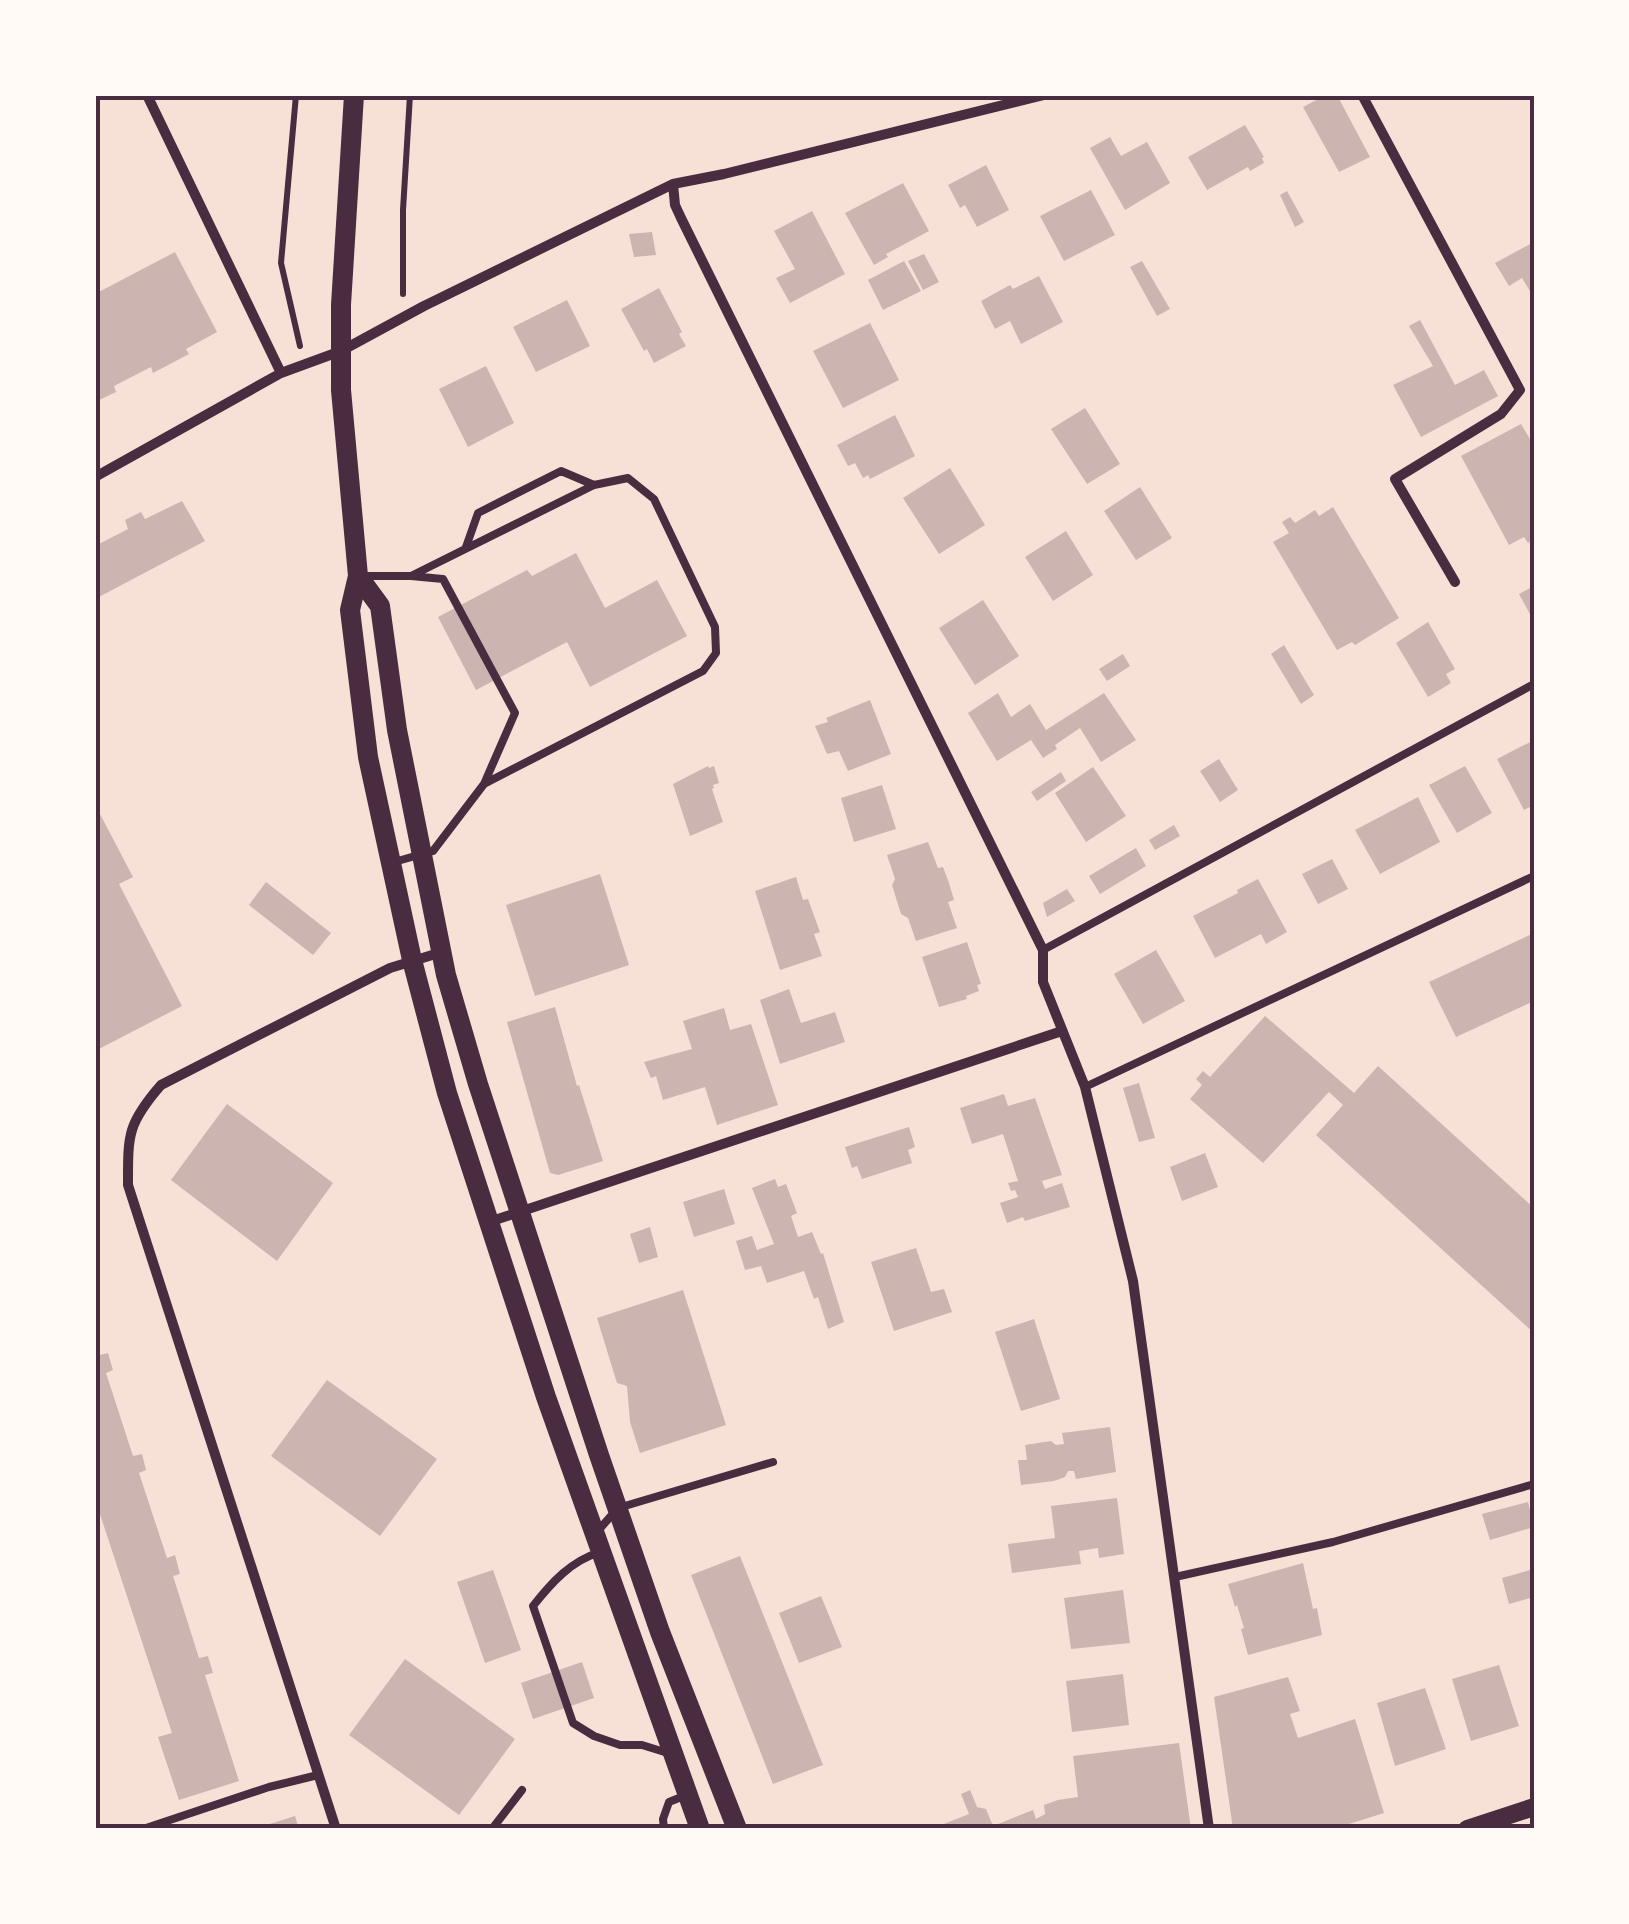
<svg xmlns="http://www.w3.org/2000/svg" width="1629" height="1924" viewBox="0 0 1629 1924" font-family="Raleway,sans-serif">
<rect width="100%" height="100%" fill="#f7e1d7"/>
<path fill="#ccb4b1" d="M1326,95h11l33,62 -31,15 -36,-65z
M1245,125l19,32 -2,1 2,5 -14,8 -2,-4 -41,23 -19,-33z
M1110,137l11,19 26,-14 23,41 -45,27 -35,-62z
M986,165l23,45 -32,17 -12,-22 -5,3 -12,-23z
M903,183l26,48 -43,23 2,3 -14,8 -29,-52z
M1091,190l24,45 -51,26 -24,-45z
M1287,191l17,31 -9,5 -15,-32z
M812,211l33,63 -55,29 -14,-25 19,-9 -21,-38z
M652,232l4,23 -22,2 -5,-23z
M1534,242v56l-12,-20 -13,8 -14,-23z
M175,252l42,80 -31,17 3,5 -36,19 -2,-6 -37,19 2,6 -21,10v-108z
M924,254l15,28 -16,8 -15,-29z
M904,261l17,30 -38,19 -15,-30z
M1142,261l28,48 -13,7 -27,-49z
M1039,276l24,46 -42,22 -11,-23 -15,8 -14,-28 29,-16 3,4z
M659,288l23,44 -3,2 7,12 -32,17 -7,-14 -3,2 -23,-42z
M567,300l23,46 -54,26 -23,-45z
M1420,320l35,65 29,-15 14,26 -77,41 -28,-52 40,-19 -24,-40z
M870,323l29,57 -56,28 -30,-57z
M486,366l28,57 -46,24 -29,-58z
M1085,408l35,56 -33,20 -36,-55z
M895,415l20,41 -45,23 -2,-4 -5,3 -8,-15 -7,3 -11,-21z
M1521,424l13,22v93l-6,4 -4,-6 -15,8 -48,-89z
M950,468l35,57 -46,29 -36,-56z
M1140,487l32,51 -36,22 -32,-49z
M182,501l23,40 -110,58v-53l33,-17 -3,-9 16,-8 4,7z
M1333,507l66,111 -44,27 -3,-3 -15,8 -64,-108 16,-9 -7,-11 8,-5 5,6 20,-13 4,6z
M1066,531l27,44 -40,26 -28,-44z
M576,553l29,55 52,-28 30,56 -97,51 -23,-45 -91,48 -38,-73 89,-47 5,6z
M1534,586v36l-15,-28z
M983,600l36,56 -44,29 -36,-57z
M1428,622l27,47 -9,5 5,9 -23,14 -32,-54z
M1284,645l30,50 -13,9 -30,-50z
M1123,654l7,12 -23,15 -8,-12z
M998,693l13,24 19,-13 16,26 58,-37 32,47 -35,22 -21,-34 -25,17 2,4 -14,9 -12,-18 -34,21 -29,-48z
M870,700l21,54 -43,17 -9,-20 -12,3 -12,-28 13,-4 -2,-4z
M1534,740v65l-10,5 -27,-51z
M1219,759l19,31 -18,12 -20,-31z
M708,766l1,2 5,-2 5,17 -6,2 1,3 -2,1 11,33 -33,14 -17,-52z
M1465,766l27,47 -35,20 -28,-48z
M1093,767l33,49 -40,26 -31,-49z
M1061,772l5,9 -29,20 -6,-9z
M882,785l14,44 -42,13 -13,-44z
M1418,797l22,45 -60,32 -25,-44z
M100,814l33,63 -14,7 63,122 -87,45v-235z
M1174,825l6,11 -25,14 -6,-10z
M928,842l10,26 5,-1 6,16 5,17 -6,2 9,26 -41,13 -8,-23 -7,-4 -9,-29 3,-6 -8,-24z
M1136,848l10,18 -46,28 -11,-18z
M1332,859l16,30 -30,15 -16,-30z
M600,874l29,91 -94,31 -29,-91z
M796,877l7,23 5,-1 12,33 -6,2 8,22 -42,14 -25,-79z
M1258,879l29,53 -21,12 -5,-10 -46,24 -22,-42 45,-23 -1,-3z
M266,882l65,51 -18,22 -64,-50z
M1067,889l8,12 -28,16 -4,-14z
M1534,933v68l-78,36 -27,-55z
M967,942l14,42 -4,1 2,6 -13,5 1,3 -28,8 -17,-50z
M1156,950l29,51 -42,23 -29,-50z
M789,989l12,34 34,-11 10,30 -65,22 -20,-64z
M555,1007l22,79 2,-1 24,76 -45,14 -8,-2 -43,-151z
M724,1008l6,22 21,-6 27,81 -61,20 -12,-38 -42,13 -7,-24 -5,2 -7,-16 48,-13 -9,-28z
M1265,1016l89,77 24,-27 156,142v125l-218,-198 27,-30 -14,-13 -66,71 -73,-64 12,-14 -6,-6 7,-8 7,6z
M1139,1083l16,55 -16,4 -16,-54z
M1004,1094l4,12 27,-8 27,77 -20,6 3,8 17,-6 8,24 -45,14 -2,-4 -16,6 -7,-20 18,-6 -3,-7 -4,1 -3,-8 10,-2 -15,-47 -31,10 -12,-36z
M227,1104l106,79 -56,78 -106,-81z
M909,1127l6,20 -7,3 4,13 -50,16 -5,-13 -5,2 -7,-21z
M1205,1153l13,34 -36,14 -12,-34z
M775,1179l3,8 8,-3 11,29 -6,3 7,21 14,-5 9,22 2,-1 21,69 -16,7 -10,-32 -4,2 -10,-28 -37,12 -6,-17 -16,4 -9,-29 16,-5 5,14 17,-6 -22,-56z
M724,1189l11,35 -41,13 -11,-35z
M650,1227l8,30 -19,6 -9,-29z
M916,1248l15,44 13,-3 8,23 -58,19 -23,-69z
M683,1290l43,135 -86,28 -10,-31 -3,-36 -10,-3 -20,-65z
M1034,1319l26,80 -39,12 -26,-79z
M95,1341l5,14 8,-2 5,17 -7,3 27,83 9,-2 4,16 -7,3 28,85 8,-3 5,19 -7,2 26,82 9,-2 5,17 -8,2 34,106 -60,19 -21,-63 14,-4 -77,-234z
M327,1380l110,79 -57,77 -109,-80z
M1110,1427l6,45 -40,7 -2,-8h-6l-3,6 -11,4 -33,4 -3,-25h9l-2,-15 26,-4 5,4 8,-1 -2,-11z
M1117,1498l7,56 -25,4 -1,-10 -19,3 2,13 -69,9 -4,-29 47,-6 -4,-32z
M1528,1502l6,25 -44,13 -8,-26z
M740,1556l83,209 -50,19 -82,-209z
M1303,1563l10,46 4,-1 5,27 -74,20 -7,-26 3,-1 -7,-23 -2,2 -7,-23z
M1534,1569v28l-25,7 -7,-26z
M493,1570l28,80 -36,13 -28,-81z
M1123,1590l7,53 -59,6 -7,-51z
M821,1596l21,51 -43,16 -20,-50z
M405,1659l110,80 -56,76 -110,-80z
M582,1662l12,36 -61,21 -12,-36z
M1499,1665l20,61 -48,15 -19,-62z
M1123,1674l6,51 -57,7 -6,-51z
M1288,1677l12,34 -10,3 8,24 57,-19 29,94 -51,16h-6l-1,-2 -7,2h-86l-19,-132z
M1425,1688l21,61 -51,17 -18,-63z
M1179,1743l12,86h-260l38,-15 -8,-20 9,-4 7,17 9,2 7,17 40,-16 3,9 9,-5 -1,-9 14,-5 20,-3 -5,-41z
M295,1816l4,13h-42v-1z"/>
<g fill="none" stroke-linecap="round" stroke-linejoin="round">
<path stroke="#4a2c40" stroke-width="6" d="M296,95l-15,168 19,83
M403,294v-84l7,-115"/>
<path stroke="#4a2c40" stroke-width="8" d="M466,547l12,-34 83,-42 33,14
M364,576h47l183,-91 34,-7 26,21 61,128 1,26 -13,18 -219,113
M394,862l39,-11 51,-67 31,-71 -72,-134 -32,-3
M1043,950l491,-266
M1085,1087l449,-211
M596,1533l22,-25 155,-46
M600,1552c-29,9 -48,30 -67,54l40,117 21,13 26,9h22l29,9
M1175,1577l158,-35 201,-58
M143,1829l126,-42 49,-12
M492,1829l30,-39
M664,1829l-1,-10 6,-17 15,-6"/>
<path stroke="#4a2c40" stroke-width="10" d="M147,95l134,278
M1362,95l158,295 -19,24 -106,65 60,103
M673,184l2,21 6,13 362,732v32l42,105 48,194 76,548
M95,477l186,-104 60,-22 83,-45 249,-122 51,-10 320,-79
M489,1222l573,-191
M336,1829l-208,-644c0,-50 -1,-61 33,-100l229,-117 52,-16"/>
<path stroke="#4a2c40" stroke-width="18" d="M1467,1829l67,-22"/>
<path stroke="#4a2c40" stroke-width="20" d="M354,95l-13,210v85l17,186 -8,34 18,147 44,203 35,133 99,304 154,432
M358,576l22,30 17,124 49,245 32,109 121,371 61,177 77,197"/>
</g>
<rect width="1629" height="1924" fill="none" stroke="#fffaf5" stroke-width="195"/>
<rect x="98" y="98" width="1434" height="1728" fill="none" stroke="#4a2c40" stroke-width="4"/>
</svg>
